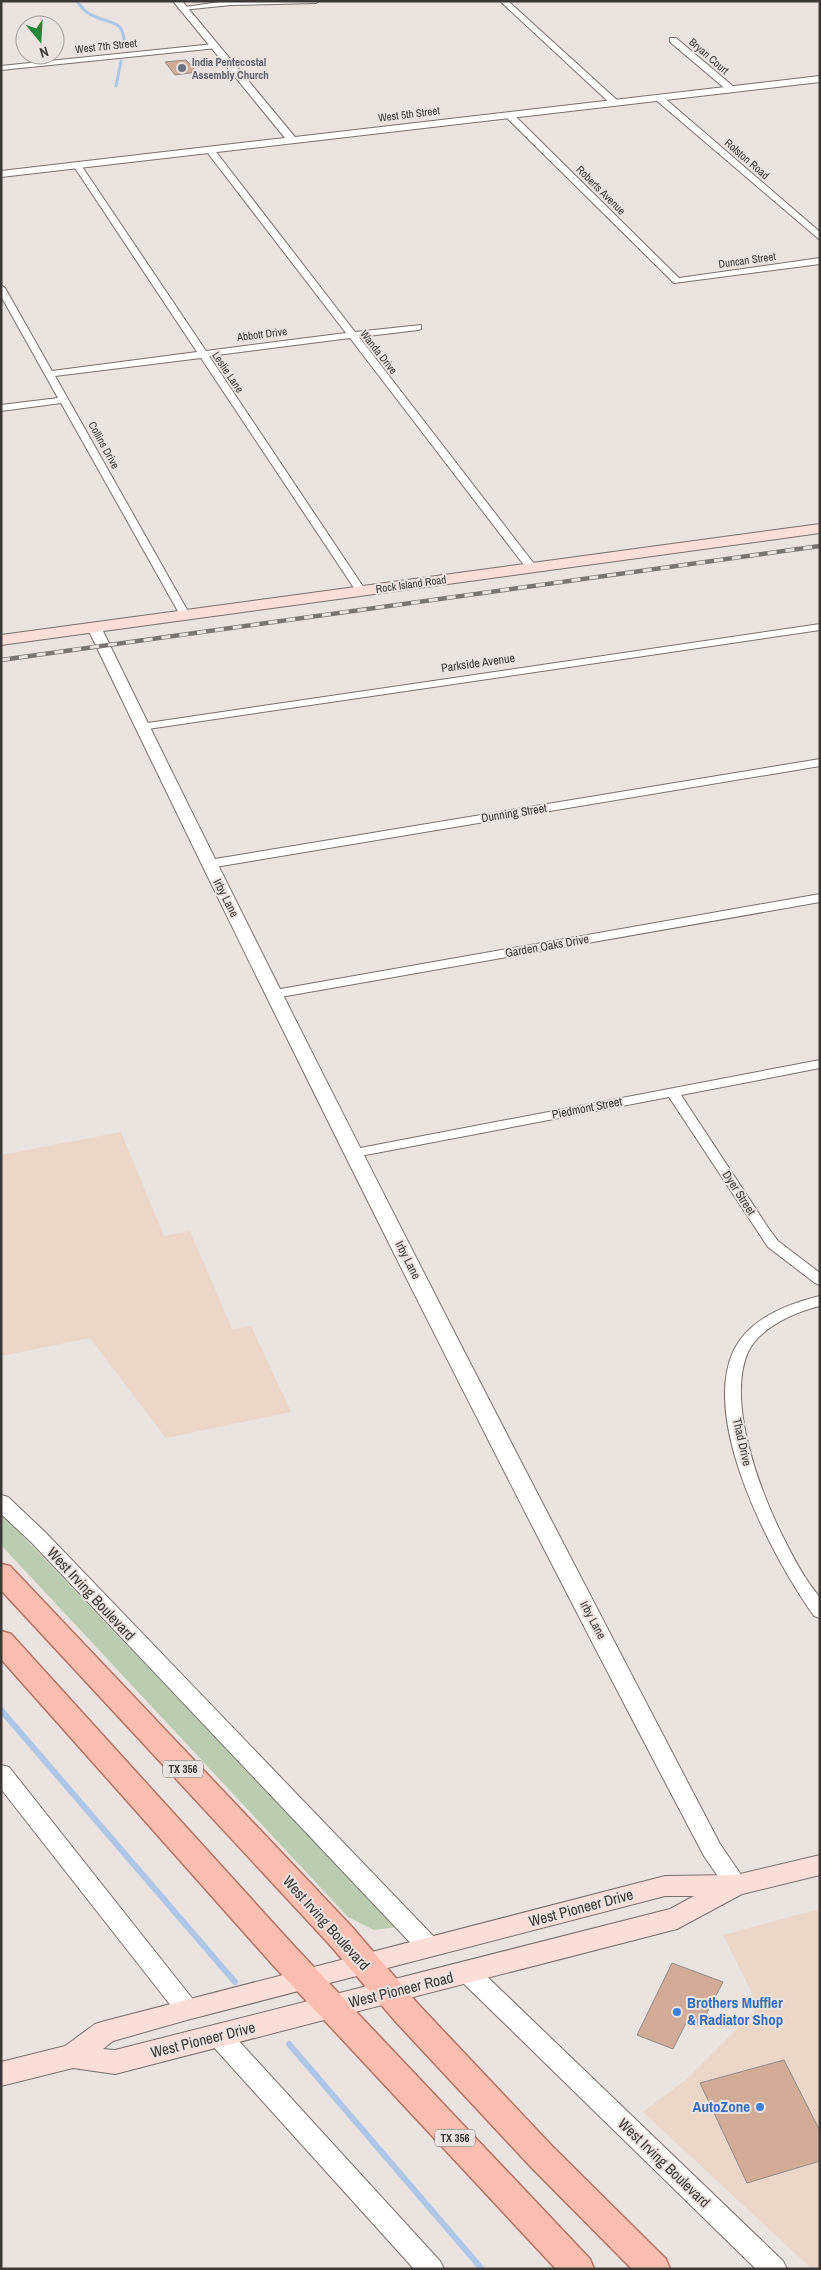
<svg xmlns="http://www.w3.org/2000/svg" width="821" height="2270" viewBox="0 0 821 2270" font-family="'Archivo Narrow',sans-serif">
<rect width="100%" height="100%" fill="#eae3df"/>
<path fill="#ebd6c8" d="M121,1132l43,104 26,-5 42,98 19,-3 40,86 -125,26 -76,-100 -89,18v-201z
M820,1909v360h-8l-169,-157 45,-34 71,-71 -36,-72z"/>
<path fill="#bbcdb0" d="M1,1515l12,11 383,401 -22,3 -26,-13 -347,-372z"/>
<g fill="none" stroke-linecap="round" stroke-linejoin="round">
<path stroke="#aec7e8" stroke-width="3" d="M77,1c3,4 7,10 11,12 20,13 38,3 36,35
M116,86l5,-25"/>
<path stroke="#aec7e8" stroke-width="6" d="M1,1710l234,272
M289,2044l193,225"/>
</g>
<path fill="#d3ac98" stroke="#918a87" d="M186,60l11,12 -22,3 -10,-13z
M672,1963l51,19 -23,44 -13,-5 -14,28 -36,-14z
M784,2060l36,71v30l-73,22 -47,-100z"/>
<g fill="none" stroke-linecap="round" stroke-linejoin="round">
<defs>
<path id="minor" d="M227,1h92l-3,2 -85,2 -49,5 -4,-2z
M500,1h8l110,100v4h-6z
M670,38h6l58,49v4h-6l-58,-49z
M214,44l4,2 -1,2 -216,22v-4z
M656,96h6l158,136v8l-164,-140z
M506,113h6l167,165 141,-20v6l-146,19 -168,-166z
M207,148h6l142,184 66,-7v4l-3,1 -59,7 176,228v4h-8l-177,-231 -141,18 157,235 -5,3 -5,-3 -155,-233 -146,18 135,239 -1,2h-8l-1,-2 -119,-212 -60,8v-6l57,-7 -57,-102v-11l4,3 47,83 145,-19 -124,-187 4,-2 4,2 125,186 140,-18 -139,-181z
M820,624v6l-679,100 -6,-3 6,-3z
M820,759v7l-611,102 -6,-4 6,-4z
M820,894v8l-545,96 -6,-4 6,-4z
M820,1060v8l-139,27 88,134 9,12 42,32v12l-5,-2 -47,-36 -99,-150 -314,60 -7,-4 7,-4z
M820,1296v10c-25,6 -60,21 -72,46 -22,50 12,139 35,185 8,16 16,32 26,46 3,5 9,11 11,16 1,5 0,13 0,19l-6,-2c-41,-58 -113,-192 -81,-264 15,-33 54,-48 87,-56z"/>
<path id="tertiary" d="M173,1h9l113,136 525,-61v6l-819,95v-6l284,-33z
M94,623l7,4c199,409 408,814 619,1217l28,41 -4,6 -8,3 -8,-3 -24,-35c-214,-405 -419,-816 -617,-1229z
M1,1495l7,2 37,35 392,408 4,7 -4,7 -8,2 -8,-2 -390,-412 -30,-28z
M1,1765l8,2 186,235 4,7 -4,7 -8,3 -8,-3 -178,-227z
M468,1963l8,3 307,295 4,8h-31l-296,-289 -4,-7 4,-7z
M219,2026l9,3 212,232 4,8h-30l-204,-226 -3,-7 3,-7z"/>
<path id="secondary" d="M820,524v9l-819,112v-10z
M820,1855v20l-78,19 -65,35 -562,145 -42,-6 -72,18v-24l64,-16 30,-22 10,-3 560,-145 71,-1zM665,1896h29l-24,13 -555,141 -12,-1 10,-8 74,-21z"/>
<path id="primary" d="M1,1564l9,2 342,361 66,77 134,142 114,113 4,10h-38l-102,-103 -134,-144 -66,-77 -329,-355z
M1,1631l10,3 283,312 296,313 4,10h-38l-284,-305 -271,-305z"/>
</defs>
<use href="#minor" stroke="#77706d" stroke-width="2"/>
<use href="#tertiary" stroke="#77706d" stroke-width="2"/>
<use href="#secondary" stroke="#77706d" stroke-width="2"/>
<use href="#primary" stroke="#b57264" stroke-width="3"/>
<use href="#minor" fill="#fff" fill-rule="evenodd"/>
<use href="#tertiary" fill="#fff" fill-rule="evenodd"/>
<use href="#secondary" fill="#fcded8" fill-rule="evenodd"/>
<use href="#primary" fill="#fabeb0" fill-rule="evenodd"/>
<defs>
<path id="rail" d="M1,660l819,-114"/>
</defs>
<use href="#rail" stroke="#797572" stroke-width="4.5"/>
<use href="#rail" stroke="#eae3df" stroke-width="3" stroke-dasharray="9" stroke-linecap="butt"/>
</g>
<circle fill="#6b7280" stroke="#eae3df" stroke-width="2" cx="182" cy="68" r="5"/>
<g fill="#3f7fe0" stroke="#eae3df" stroke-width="2">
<circle cx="677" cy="2012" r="5"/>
<circle cx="760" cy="2107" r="5"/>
</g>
<g text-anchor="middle" stroke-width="4" stroke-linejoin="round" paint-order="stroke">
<g font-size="11" fill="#3b3836" stroke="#eae3df">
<text transform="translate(106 46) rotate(-6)" y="4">West 7th Street</text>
<text transform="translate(709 56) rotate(41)" y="4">Bryan Court</text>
<text transform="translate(409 114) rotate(-7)" y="4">West 5th Street</text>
<text transform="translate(747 159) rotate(41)" y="4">Rolston Road</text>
<text transform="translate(601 190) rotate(45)" y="4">Roberts Avenue</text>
<text transform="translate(747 260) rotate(-8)" y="4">Duncan Street</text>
<text transform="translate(262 334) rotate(-7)" y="4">Abbott Drive</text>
<text transform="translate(379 352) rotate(52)" y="4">Wanda Drive</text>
<text transform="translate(228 372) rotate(56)" y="4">Leslie Lane</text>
<text transform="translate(104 445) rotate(61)" y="4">Collins Drive</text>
<text transform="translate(411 584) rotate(-8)" y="4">Rock Island Road</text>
</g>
<g font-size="11" font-weight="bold" fill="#5b616d" stroke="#eae3df" text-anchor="start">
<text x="192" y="66">India Pentecostal<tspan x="192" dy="13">Assembly Church</tspan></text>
</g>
<g fill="#eae3df" stroke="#706b69" stroke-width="1">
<rect x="163" y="1760.5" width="40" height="17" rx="4"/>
<rect x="435" y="2129.5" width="40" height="17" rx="4"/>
</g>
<g font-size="11" font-weight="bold" fill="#3b3836">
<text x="183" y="1773">TX 356</text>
<text x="455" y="2142">TX 356</text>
</g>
<g font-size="12" fill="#3b3836" stroke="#eae3df">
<text transform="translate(478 663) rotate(-8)" y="4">Parkside Avenue</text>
<text transform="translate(514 813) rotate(-9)" y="4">Dunning Street</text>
<text transform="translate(226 898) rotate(63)" y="4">Irby Lane</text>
<text transform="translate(547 946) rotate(-10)" y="4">Garden Oaks Drive</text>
<text transform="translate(587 1108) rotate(-11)" y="4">Piedmont Street</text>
<text transform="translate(739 1193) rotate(57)" y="4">Dyer Street</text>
<text transform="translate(408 1260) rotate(63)" y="4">Irby Lane</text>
<text transform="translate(742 1442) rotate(77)" y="4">Thad Drive</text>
<text transform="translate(593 1620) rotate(62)" y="4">Irby Lane</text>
</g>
<g font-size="15" fill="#3b3836" stroke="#eae3df">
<text transform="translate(91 1594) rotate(47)" y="5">West Irving Boulevard</text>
<text transform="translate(581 1908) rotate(-15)" y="5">West Pioneer Drive</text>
<text transform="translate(326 1923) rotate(48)" y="5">West Irving Boulevard</text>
<text transform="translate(401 1990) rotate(-14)" y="5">West Pioneer Road</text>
<text transform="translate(203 2040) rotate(-14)" y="5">West Pioneer Drive</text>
<text transform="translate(664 2163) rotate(44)" y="5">West Irving Boulevard</text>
</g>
<g font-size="15" font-weight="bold" fill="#366cbe" stroke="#eae3df" text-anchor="start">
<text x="687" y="2008">Brothers Muffler<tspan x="687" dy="17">&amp; Radiator Shop</tspan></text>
<text x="750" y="2112" text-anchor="end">AutoZone</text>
</g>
</g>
<rect width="821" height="2270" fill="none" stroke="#3b3836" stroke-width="5"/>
<g transform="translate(40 40) rotate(162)"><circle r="24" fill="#eae3df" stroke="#a49f9b"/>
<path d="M0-4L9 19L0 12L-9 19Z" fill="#268638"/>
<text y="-8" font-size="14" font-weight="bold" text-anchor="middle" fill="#3b3836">N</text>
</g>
</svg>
